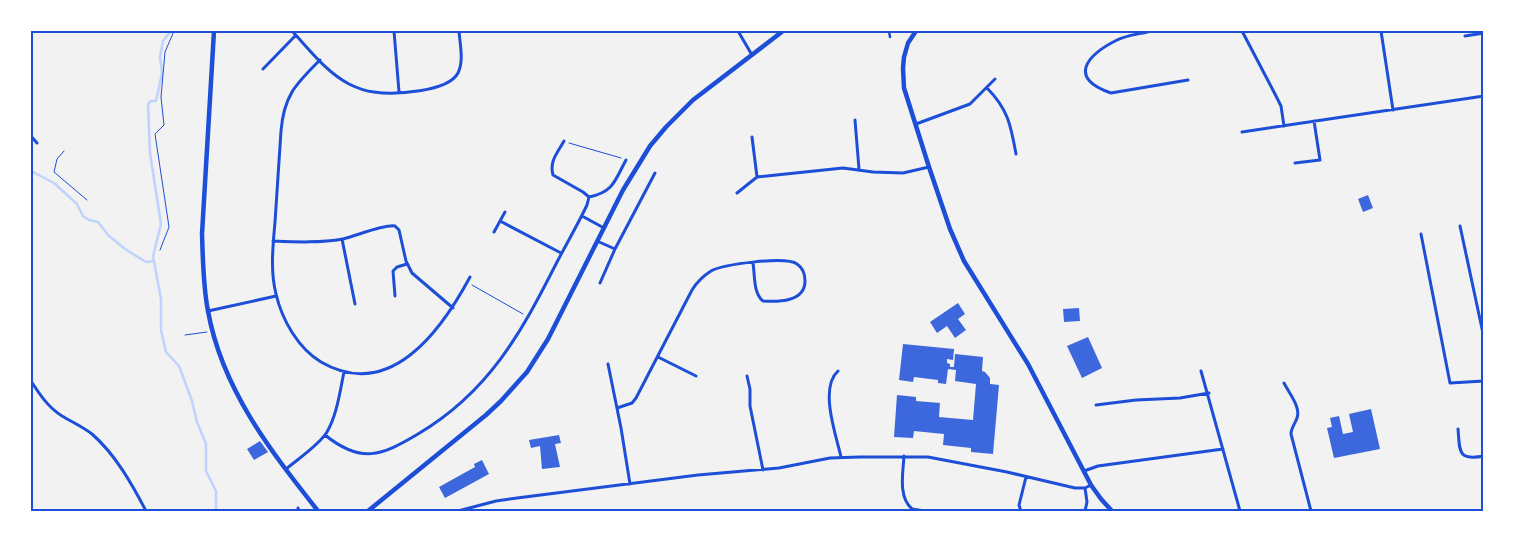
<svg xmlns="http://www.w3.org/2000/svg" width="1515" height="542" viewBox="0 0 1515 542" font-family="Arial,sans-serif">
<rect width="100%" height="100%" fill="#f2f2f2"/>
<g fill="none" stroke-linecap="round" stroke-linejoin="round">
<path stroke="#bfd3fe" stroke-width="2.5" d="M171,31l-8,10 -3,16 2,16 -6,28h-5l-3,3 2,49 11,71 -8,32 8,43v31l5,22 13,14 13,35 5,21 9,22v27l10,20v20
M31,171l23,12 23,21 6,12 6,4 9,2 11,14 16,13 21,13 8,-1"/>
</g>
<path fill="#3d67dc" d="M1368,195l5,13 -10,4 -5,-13z
M958,303l7,11 -7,5 8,11 -11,8 -8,-12 -10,7 -7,-11z
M1079,308l1,13 -16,1 -1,-13z
M1088,337l14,31 -20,10 -15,-32z
M903,344l51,5 -1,11 -6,-1v4l3,1v3h4l1,-13 28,3 -1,14 3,1 5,6v6l9,1 -6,69 -22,-2v-4l-28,-3 1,-11 -30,-3 -1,7 -19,-1 3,-42 19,2v4l24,2 -1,14 34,3 3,-36 -21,-3 1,-11 -8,-1 -2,15 -8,-1v-3l-24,-3 -1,5 -14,-2z
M1371,409l9,40 -46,9 -7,-30 5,-1 -2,-9 9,-2 4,18 10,-2 -4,-18z
M559,435l2,8 -6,1 5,23 -18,2 -2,-23 -9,2 -2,-8z
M260,441l8,11 -14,8 -7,-11z
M482,460l7,14 -44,24 -6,-11 36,-20 -1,-3z"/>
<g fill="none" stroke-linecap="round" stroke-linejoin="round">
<path stroke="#1d4ed8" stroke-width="1" d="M569,143l52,15
M64,151l-7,8 -3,13 33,28
M160,250l9,-23 -14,-93 9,-9 -3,-28 4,-45 9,-21
M472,285l51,29
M185,335l22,-3"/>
<path stroke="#1d4ed8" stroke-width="2.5" d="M889,31l1,6"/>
<path stroke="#1d4ed8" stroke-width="3" d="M292,31c17,18 34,41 57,53 8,4 16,7 25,8 20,3 74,0 84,-19 6,-12 2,-28 1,-42
M394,31l5,61
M738,31l14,24
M1151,31c-11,3 -24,4 -34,9 -30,15 -50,38 -6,53l77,-13
M1242,31l34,65 5,10 3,20
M1381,31l12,79
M1465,36l19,-3
M320,60c-24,24 -36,35 -39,71 -2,30 -4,61 -6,91 -2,24 -5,48 1,72 6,26 22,54 45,68 69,40 120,-31 149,-85
M263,69l33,-34
M987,88c21,21 24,38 29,66
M855,120l4,49
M916,124l54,-20 25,-25
M1242,132l242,-36
M31,136l6,7
M752,137l5,40
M564,141c-6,11 -15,20 -11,34l30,17 6,5
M1295,163l25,-3 -6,-39
M737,193l20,-16 86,-9 30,4 30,1 26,-6
M589,197c25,-5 26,-17 37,-37
M582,216l22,12
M500,221l61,32
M1460,226l24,112
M494,232l11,-20
M1421,234l29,149 34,-2
M342,239l13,65
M273,241c24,1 47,2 70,-2 13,-3 41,-15 52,-13l4,4 7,31 6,12 41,35
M597,241l18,8
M600,283l15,-34 40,-76
M395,296l-2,-25 4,-4 10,-3
M208,311l68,-15
M658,357l38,19
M608,364l13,64 9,56
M838,371c-19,17 -2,64 3,86
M1201,371l39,140
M747,376l3,13v17l13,64
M31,381c9,14 17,26 31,35 10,6 21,11 30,18 23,20 40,50 54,77
M1284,383c5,10 17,24 13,35 -2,6 -6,10 -6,16l20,77
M1096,405l40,-5 44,-2 29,-5
M617,408l15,-5 4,-5 56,-108c5,-8 11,-14 19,-19 13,-7 75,-15 86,-7 6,4 8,11 8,17 0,21 -27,21 -42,20 -10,-8 -8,-26 -10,-38
M1458,429c2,22 -1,32 26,27
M325,435c36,29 56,21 93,-1 71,-42 103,-101 139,-172 10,-19 21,-38 30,-57l2,-8
M904,456c-1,17 -6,41 8,53l13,2
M286,469c12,-10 33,-24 41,-37 10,-17 13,-41 17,-60
M1084,471l14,-5 125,-17
M1085,488l2,14 -2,9
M298,508l1,3
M458,511l38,-10 21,-3 181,-23 81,-7 51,-10 30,-1h68l79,15 68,16h10l6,-3
M1021,511l-2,-6 7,-28
M1062,511h9"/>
<path stroke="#1d4ed8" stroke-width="4.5" d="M214,31l-12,203c1,26 1,52 6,77 14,78 62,139 110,200
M916,31l-8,12 -4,14 -1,11 1,20 25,79 21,62 14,32 64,103 63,121 10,14 11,12
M368,511l118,-96 15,-14 26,-29 21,-33 75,-149 27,-44 16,-19 27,-27 90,-69"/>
</g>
<rect width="1515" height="542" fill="none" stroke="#ffffff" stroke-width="65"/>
<rect x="32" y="32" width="1450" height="478" fill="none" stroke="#1d4ed8" stroke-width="2"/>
</svg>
